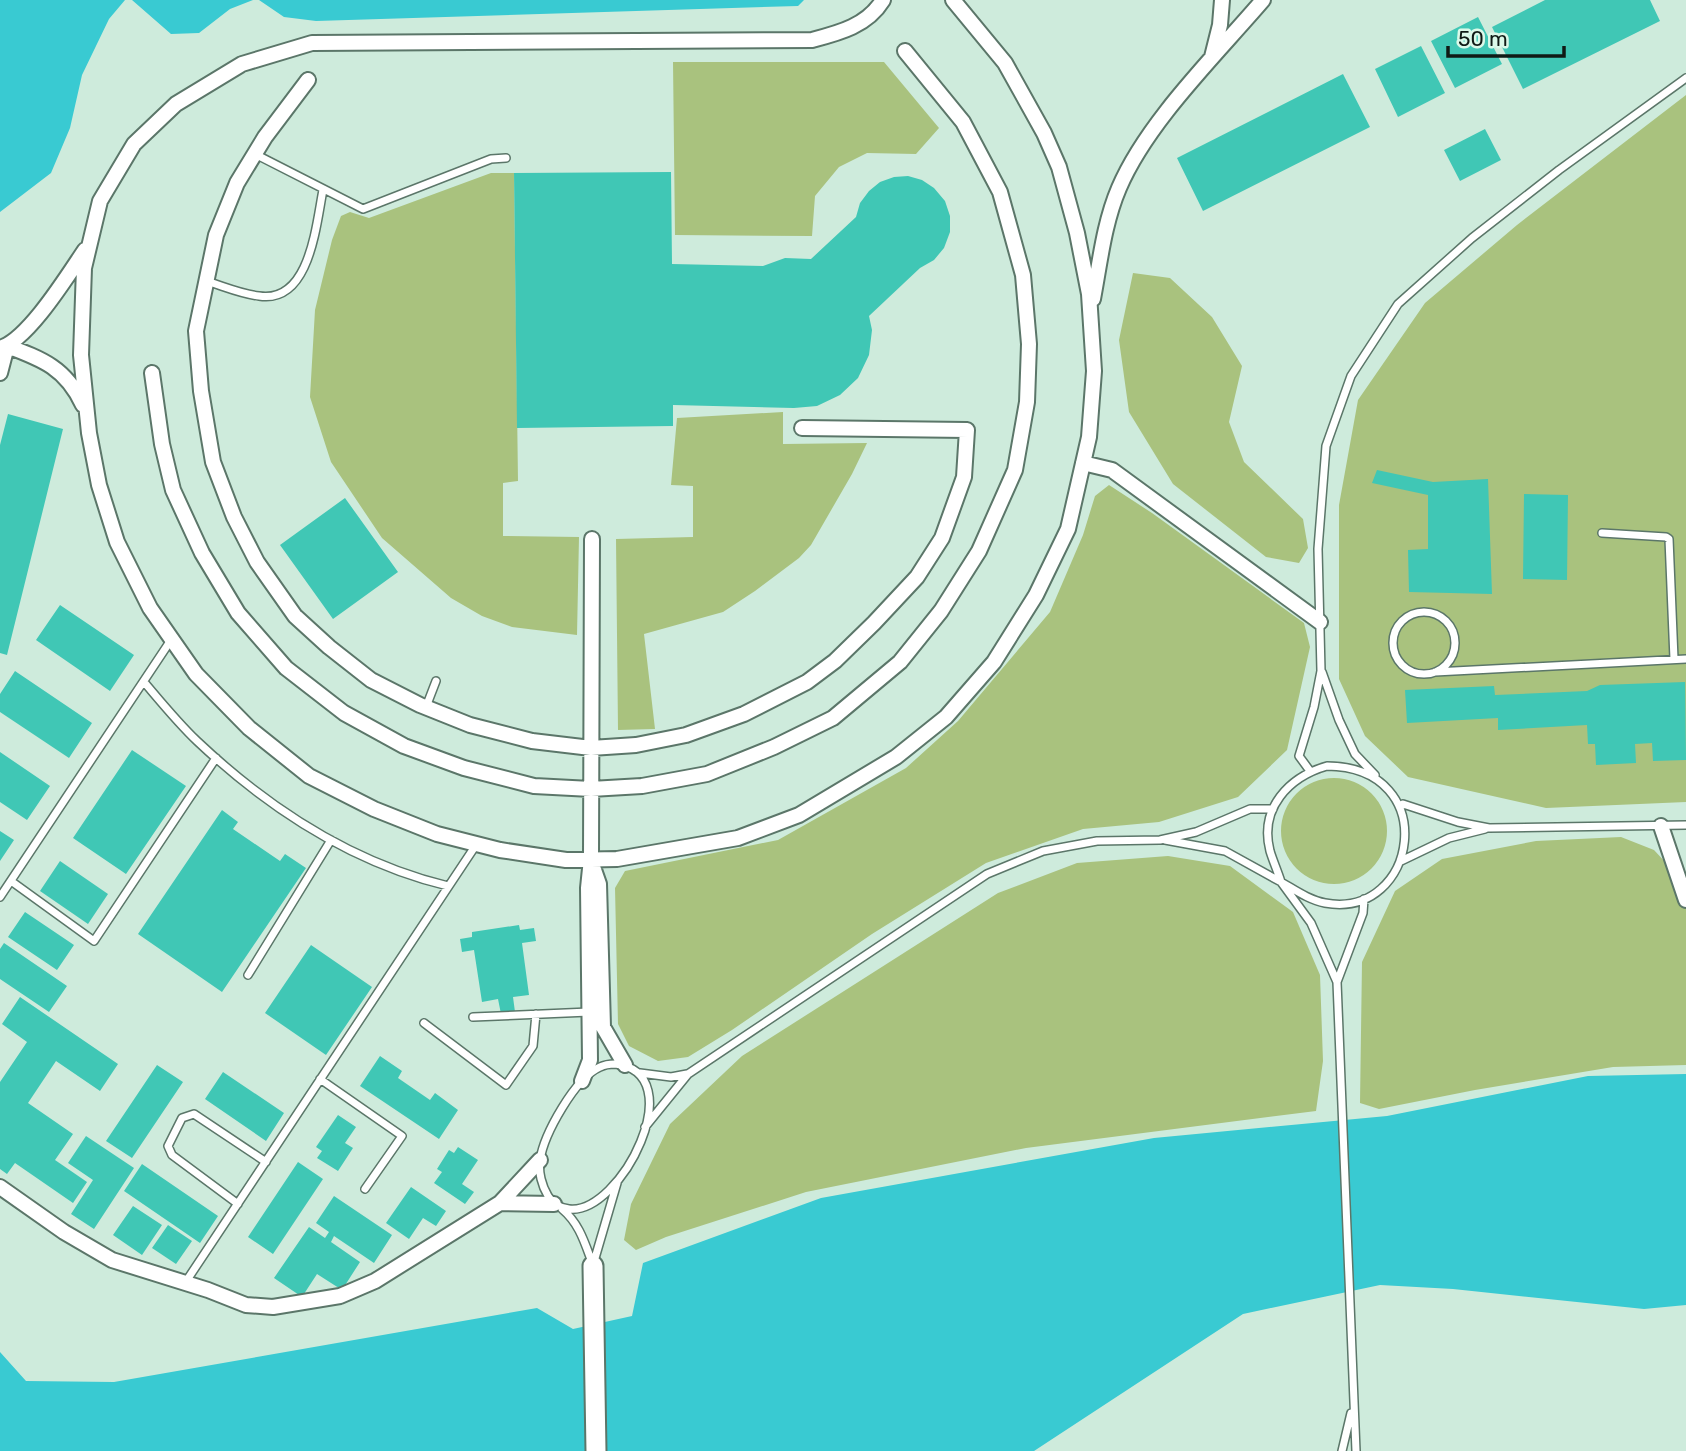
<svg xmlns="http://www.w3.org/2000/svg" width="1686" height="1451" viewBox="0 0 1686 1451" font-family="Rubik,sans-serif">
<rect width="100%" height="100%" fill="#ceebdc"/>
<path fill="#a9c27e" d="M673,62h211l55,66 -23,26 -49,-1 -28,14 -24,29 -3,40 -137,-1z
M1686,95v707l-140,6 -138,-31 -43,-41 -26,-57v-174l19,-105 67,-97 92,-78z
M491,173h23l4,308 -15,2v53l76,1 -2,98 -65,-8 -30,-11 -31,-18 -69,-60 -51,-76 -21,-65 5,-87 17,-70 9,-24 9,-4 19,6z
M1133,273l37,5 42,39 30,49 -13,56 15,40 59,57 5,29 -9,15 -33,-6 -93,-73 -44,-72 -10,-72z
M783,412v32l84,-1 -15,31 -41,71 -12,13 -44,33 -32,21 -79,22 11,95 -37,1 -2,-191 77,-2v-51l-22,-1 6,-67z
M1109,485l43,28 152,110 6,24 -23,103 -49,47 -79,25 -76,7 -97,34 -114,71 -140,96 -44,27 -30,4 -29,-15 -11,-22 -3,-136 10,-17 153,-31 128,-72 52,-47 92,-109 33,-77 12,-39z
M1281 831a53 53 0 1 1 106 0a53 53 0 1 1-106 0Z
M1621,837l33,13 26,28 6,25v162l-73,2 -138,23 -96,19 -19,-6 2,-141 33,-71 47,-32 94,-18z
M1168,856l62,10 63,46 27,63 3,86 -7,50 -290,37 -220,44 -140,45 -30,13 -12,-10 7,-36 39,-80 72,-68 256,-163 79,-30z"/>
<path fill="#39cad2" d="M0,0h125l-16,19 -27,56 -12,53 -19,45 -51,39z
M132,0h121l-23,9 -31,24 -28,1z
M259,0h545l-6,6 -482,15 -32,-4z
M1686,1074v231l-42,4 -191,-20 -73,-4 -137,29 -209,137h-1034v-99l26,29 88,1 423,-74 36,21 59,-13 11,-53 178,-65 333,-60 233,-22 201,-40z"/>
<path fill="#40c7b5" d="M1545,0h105l10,21 -137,68 -31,-62z
M1478,17l24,47 -47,24 -24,-47z
M1421,46l24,47 -47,24 -23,-48z
M1343,74l27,53 -167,84 -26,-53z
M1485,129l16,31 -41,21 -16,-31z
M671,172l1,92 91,2 22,-8 26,1 45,-42 4,-14 9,-12 11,-9 14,-5 14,-1 14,4 12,8 11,13 5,15v16l-6,16 -10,12 -14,8 -51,48 3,14 -3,25 -11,23 -18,17 -23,11 -23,2 -121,-3v21l-156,2 -3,-255z
M8,414l55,15 -56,226 -7,-2v-208z
M1377,470l56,12 55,-3 4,115 -83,-2 -1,-42 20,-1v-54l-56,-12z
M1524,494l44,1 -1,85 -44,-1z
M345,498l53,74 -65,47 -53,-74z
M60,605l74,50 -24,36 -74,-51z
M15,671l77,52 -23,35 -69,-46v-18z
M1685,682l1,78 -33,1 -1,-18 -17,1 1,19 -40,2 -1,-21h-7l-1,-19 -89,5v-12l-91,5 -2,-33 89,-4 1,9 92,-4 13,-6z
M132,750l54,36 -60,88 -53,-36z
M0,752l50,34 -23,34 -27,-18z
M222,810l16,12 -5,7 47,32 5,-7 21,14 -84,124 -84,-58z
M0,831l14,9 -14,21z
M60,861l48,33 -20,30 -48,-33z
M25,912l49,33 -17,25 -49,-33z
M519,925l1,5 14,-2 2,13 -14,2 7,52 -16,2 2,15 -14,2 -3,-15 -16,3 -8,-52 -12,2 -2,-13 12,-2v-5z
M4,943l63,43 -18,26 -49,-33v-30z
M311,945l61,42 -46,68 -61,-42z
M20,997l98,67 -18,27 -44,-30 -28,42 45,31 -18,26 32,22 -14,21 -58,-40 -8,11 -7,-5v-87l27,-40 -25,-18z
M380,1056l22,15 -4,7 32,22 5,-7 23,17 -19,29 -79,-53z
M157,1065l26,17 -51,76 -26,-17z
M223,1072l61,41 -18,28 -61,-42z
M338,1115l18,12 -11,16 8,5 -15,23 -21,-13 5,-7 -6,-4z
M86,1136l48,32 -40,61 -23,-15 22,-34 -25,-17z
M458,1147l20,13 -16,24 12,8 -9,12 -31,-21 8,-11 -5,-3 12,-19 5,3z
M298,1162l25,17 -50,75 -25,-17z
M142,1164l76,52 -18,27 -76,-52z
M411,1187l35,24 -10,15 -13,-8 -14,21 -23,-16z
M334,1196l58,39 -18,28 -40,-27 -3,6 29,20 -18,28 -25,-16 -15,23 -28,-19 35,-51 16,11 4,-6 -13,-9z
M133,1206l29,19 -20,30 -29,-20z
M168,1225l24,16 -16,23 -24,-16z"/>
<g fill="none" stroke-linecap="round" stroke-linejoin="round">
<defs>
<path id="lane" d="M255,154l108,55 128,-50 15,-1
M206,281c17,5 35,13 53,15 51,8 57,-71 64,-106
M1602,533l64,4 3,2 5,120
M1393 643a31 31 0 1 1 62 0a31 31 0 1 1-62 0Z
M1322,672l17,48 16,34 20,21
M1435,672l251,-13
M144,682c17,20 34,41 53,59 71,67 156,122 251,145
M426,707l10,-26
M1327,766c116,1 91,154 -2,137 -16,-3 -30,-13 -44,-21 -3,-10 -8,-21 -11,-31 -11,-43 19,-74 57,-85z
M1310,771l-11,-15 15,-49 7,-36 -3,-122 8,-103 25,-70 47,-72 74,-66 87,-68 127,-92
M1400,808l3,-4 55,18 31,6 197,-3
M1165,840l60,11 56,31 30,41 26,59 19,469
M1401,861l48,-23 36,-9
M11,881l83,60 122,-183
M0,897l171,-257
M248,975l83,-135
M1337,982l26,-69 1,-14
M473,1017l116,-5
M424,1023l82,62 27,-39 3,-32
M615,1064c78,8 6,151 -46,145 -10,-1 -16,-5 -21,-13 -6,-10 -10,-24 -8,-36 4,-26 35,-82 60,-93 4,-2 10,-3 15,-3z
M640,1073l31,4 16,-3
M320,1079l82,57 -37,53
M645,1127l43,-53 299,-200 56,-23 54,-10 63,-1 36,-8 54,-23h23
M238,1204l-66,-49 -4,-9 14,-28 12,-4 72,48
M562,1209c18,15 23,35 31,56
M593,1265l24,-82
M185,1283l291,-438
M1342,1451l9,-38"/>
<path id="street" d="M883,0c-16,26 -44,33 -71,40l-500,3 -70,21 -66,40 -42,40 -34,57 -16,67 -3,87 8,78 10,52 18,57 33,66 46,66 53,54 60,48 65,33 63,25 63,16 66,10 51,-1 121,-21 61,-23 97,-58 50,-40 48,-55 42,-67 32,-66 21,-92 5,-66 -5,-77 -12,-61 -18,-66 -15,-34 -39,-70 -52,-63
M1212,57l8,-32 2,-25
M308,80l-43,57 -28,46 -21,52 -20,96 5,60 12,71 21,55 23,45 38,54 34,31 42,33 49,25 50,20 62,16 59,7 45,-3 50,-10 58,-21 63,-32 28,-21 39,-38 43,-46 25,-39 22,-61 3,-47 -165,-2
M1093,299c7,-37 11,-76 26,-111 28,-66 97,-133 144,-188
M7,346c35,13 59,22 76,59
M0,348c28,-8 68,-73 85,-98
M0,373l7,-27
M152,373l10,71 11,46 29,63 36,60 48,55 58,45 60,33 60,22 70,18 57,3 51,-3 65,-12 67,-27 59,-29 67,-56 41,-51 38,-60 36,-81 12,-68 2,-58 -6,-69 -23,-83 -37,-70 -58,-71
M1083,463l29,7 208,152
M1661,826l25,74
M592,864l7,20 4,143 22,38
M582,1081l8,-21 -2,-172 3,-29 1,-320
M0,1187l64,45 48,28 96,30 38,15 27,2 67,-11 35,-15 125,-78 40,-43
M500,1203l54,1"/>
<path id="secondary" d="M593,1266l3,185"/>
</defs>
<use href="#lane" stroke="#5b7669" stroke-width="10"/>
<use href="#street" stroke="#5b7669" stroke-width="18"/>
<use href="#secondary" stroke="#5b7669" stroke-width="23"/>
<use href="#lane" stroke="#fff" stroke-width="7"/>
<use href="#street" stroke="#fff" stroke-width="14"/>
<use href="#secondary" stroke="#fff" stroke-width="19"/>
</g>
<path d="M1448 46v10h116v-10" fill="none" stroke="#0f1a15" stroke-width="3.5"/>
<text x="1458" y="46" font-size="21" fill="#0f1a15" stroke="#dbf9e9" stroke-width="5" paint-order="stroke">50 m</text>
</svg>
